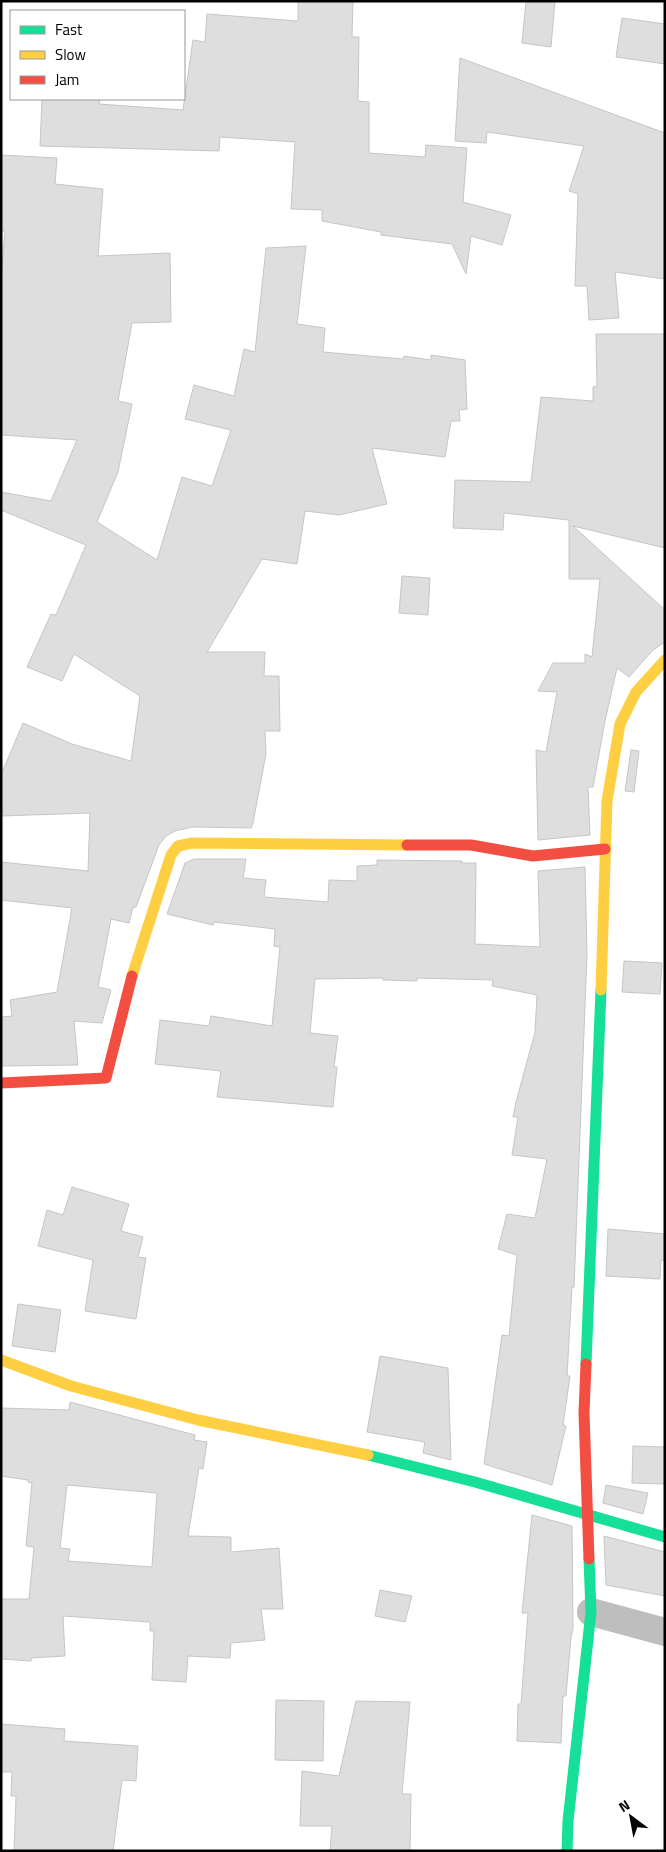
<svg xmlns="http://www.w3.org/2000/svg" width="666" height="1852" viewBox="0 0 666 1852" font-family="'Titillium Web',sans-serif">
<rect width="100%" height="100%" fill="#fff"/>
<path fill="#dedede" stroke="#c6c6c6" fill-rule="evenodd" d="M298,1h55l-1,36h7l-1,64 11,1v51l56,4 1,-12 41,3 -4,54 48,13 -9,30 -31,-9 -5,38 -14,-30 -71,-9v-3l-59,-11v-11l-31,-1 4,-67 -75,-5 -1,14 -179,-5 2,-47h58l-1,5 84,6 10,-70 12,2 2,-28 91,7z
M526,1h29l-4,46 -29,-4z
M622,18l43,6v40l-49,-7z
M460,58l205,75v146l-50,-7 4,46 -30,2 -2,-34h-12l3,-92 -9,-3 15,-45 -97,-14 -1,11 -31,-2z
M1,155l56,3 -2,26 48,5 -5,67 72,-3 1,69 -39,1 -14,78 14,3 -14,68 -21,50 60,38 25,-83 30,9 19,-56 -46,-11 9,-34 40,11 10,-47 11,3 11,-104 40,-2 -9,78 28,4 -2,24 80,7 1,-3 27,4v-5l34,5 2,49 -8,1 1,11h-9l-6,36 -73,-9 15,56 -48,11 -34,-4 -8,53 -35,-5 -55,93h58l-1,24h15l1,55h-15l1,23 -13,69 -2,5 -59,-1 -17,4 -9,5 -7,9 -23,62h-3l-4,16 -18,-4 -13,68 13,3 -9,33 -28,-2 4,44 -77,1v-49l11,-1 -2,-16 47,-8 15,-84 -71,-8v-38l87,9 2,-58 -89,3v-41l22,-52 49,21 59,17 9,-65 -66,-42 -12,27 -35,-14 24,-53 5,1 30,-70 -85,-35v-18l50,9 26,-61 -76,-5v-158l4,-46h-4z
M596,334h69v214l-92,-22 92,84v32l-12,8 -24,27 -12,-9 -12,53 -12,66h-5l2,48 -52,5 -2,-90 10,2 11,-60 -19,-1 15,-28h32v-9l7,3 8,-78h-31v-59l-65,-7 -1,17 -50,-2 2,-48 76,2 10,-85 52,4v-14l4,-1z
M402,576l28,2 -2,37 -29,-2z
M631,750l8,1 -5,41 -9,-1z
M194,859h52l-3,19 23,2 -2,17 64,5 1,-22 28,1v-15l20,-1v-5l85,1v2h14l-1,81 65,3 -2,-76 47,-4 2,88 -13,332h-2l-5,89h3l-7,49 3,1 -14,59 -68,-21 18,-129 7,1 8,-81 -19,-6 9,-35 28,4 12,-59 -35,-4 6,-38h-5l3,-15 19,-70 2,-37 -45,-9 1,-6 -76,-2v3l-34,-1v-2l-68,1 -5,54 28,3 -4,31h3l-4,40 -116,-10 4,-26 -66,-7 5,-44 49,6 2,-10 61,10 8,-79 -6,-1 1,-17 -61,-7 -1,3 -46,-11 18,-51z
M624,961l38,2 -2,31 -38,-2z
M72,1187l57,17 -8,27 22,6 -5,20 8,1 -10,61 -51,-8 8,-51 -55,-14 9,-36 16,5z
M608,1229l57,5v26h-4l-1,19 -54,-3z
M18,1304l43,6 -6,42 -43,-6z
M380,1356l68,12 3,92 -28,-7 2,-11 -58,-10z
M70,1402l125,33 -1,5 13,2 -4,27 -4,-1 -11,68 43,1v15l48,-4 4,61h-22l4,31 -34,3 -1,15 -42,-2 -2,26 -34,-2 2,-49h-4v-9l-87,-6 2,40 -34,2v3l-30,-2v-60h28l5,-52 -8,-1 6,-63 -4,-1v-2l-27,-4v-68l68,2zM67,1485l90,8 -5,74 -84,-6 2,-12 -10,-1z
M633,1446l32,1v37l-33,-1z
M606,1485l42,8 -5,21 -40,-11z
M532,1515l40,11 1,103 -2,8 -5,59h-3l-2,47 -44,-2 1,-37h3l7,-91h-6z
M604,1536l61,16v44l-59,-11z
M380,1590l32,6 -7,26 -30,-6z
M276,1700l48,1 -1,60 -48,-1z
M356,1701l54,1 -8,92h9l-1,57h-80l2,-25h-32l2,-55 37,5z
M1,1724l64,5 -1,12 74,5 -2,35 -14,-1 -9,71h-99l2,-55h-5l1,-24h-11z"/>
<g fill="none" stroke-linecap="round" stroke-linejoin="round">
<path stroke="#bebebe" stroke-width="28" d="M591,1612l74,20"/>
<path stroke="#16e098" stroke-width="11" d="M586,1364l15,-374
M368,1455l107,27 190,55
M567,1851l1,-30 23,-209 -2,-53"/>
<path stroke="#ffcf43" stroke-width="11" d="M132,976l39,-121 7,-9 14,-3 215,2
M601,990l6,-189 13,-77 16,-32 29,-32
M1,1360l70,26 127,34 170,35"/>
<path stroke="#f24e42" stroke-width="11" d="M407,845h64l62,11 72,-7
M1,1083l105,-5 26,-102
M586,1364l-2,49 5,146"/>
</g>
<rect width="666" height="1852" fill="none" stroke="#000000" stroke-width="5"/>
<rect x="10" y="10" width="175" height="90" fill="#ffffff" stroke="#999999"/>
<rect x="20" y="26" width="25" height="8" fill="#16e098" stroke="#999999"/>
<text x="55" y="35" font-size="15" fill="#000000">Fast</text>
<rect x="20" y="51" width="25" height="8" fill="#ffcf43" stroke="#999999"/>
<text x="55" y="60" font-size="15" fill="#000000">Slow</text>
<rect x="20" y="76" width="25" height="8" fill="#f24e42" stroke="#999999"/>
<text x="55" y="85" font-size="15" fill="#000000">Jam</text>
<g transform="translate(631 1817) rotate(328)" stroke="#ffffff" stroke-width="4" paint-order="stroke">
<path d="M0-4L9 19L0 12L-9 19Z" fill="#000000"/>
<text y="-8" font-size="14" font-weight="bold" text-anchor="middle" fill="#000000">N</text>
</g>
</svg>
